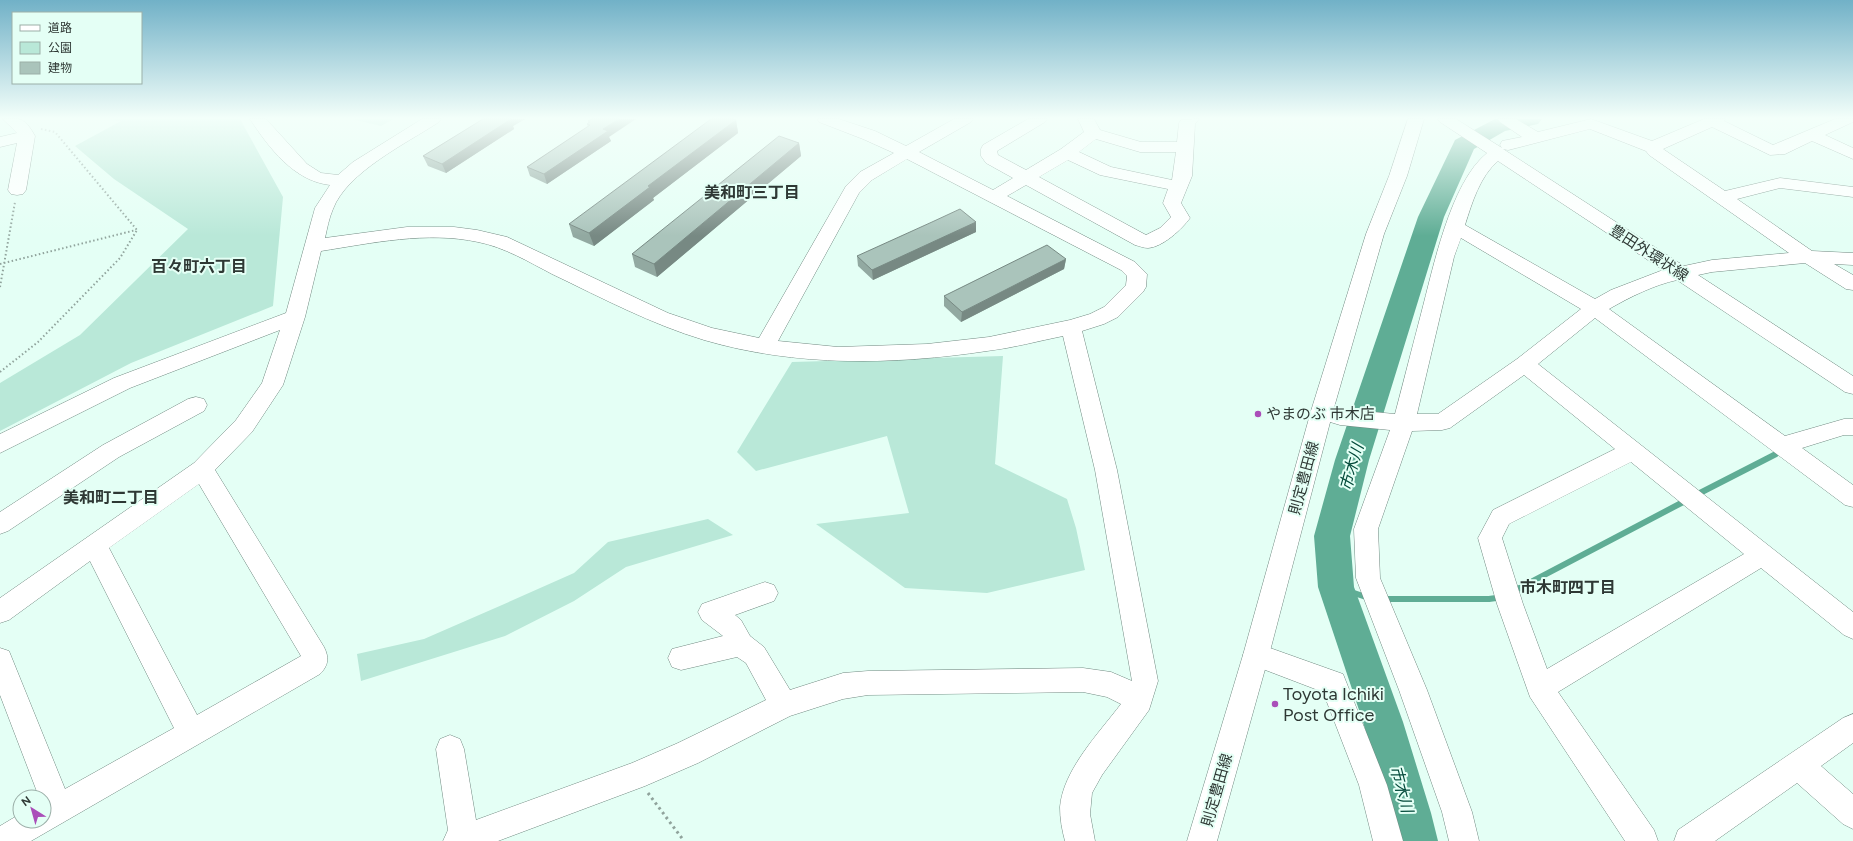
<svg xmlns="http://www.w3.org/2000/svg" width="1853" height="841" viewBox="0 0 1853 841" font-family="Figtree,'Noto Sans JP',sans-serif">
<rect width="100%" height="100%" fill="#e4fff5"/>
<path fill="#b9e8d8" d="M110,119h130l43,78 -10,109 -142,57 -131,68v-48l80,-48 108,-106 -74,-50 -39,-33 46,-25z
M351,119h43l-13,7z
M1003,356l-8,108 72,35 9,29 9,42 -98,23 -82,-5 -89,-64 93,-11 -22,-77 -131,35 -19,-19 55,-90z
M708,519l25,16 -107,32 -52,34 -69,35 -144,45 -4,-27 67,-15 78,-34 72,-32 34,-31z"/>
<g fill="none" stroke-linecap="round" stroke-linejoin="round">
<path stroke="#5fad95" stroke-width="6" d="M1696,495l80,-41
M1336,587l33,11
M1512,592l175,-92
M1382,599h107l14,-2"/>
<path fill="#5fad95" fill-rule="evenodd" d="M1495,119h47l-4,5 -33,7 -31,18 -30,68 -75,243 -19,76 4,51 49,135 28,91 7,28h-44l-5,-28 -26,-91 -45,-135 -4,-51 21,-76 83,-243 37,-77z"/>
<defs>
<path id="minor" d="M3,119c19,-2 23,1 32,17l-9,54 -3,4 -6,1 -6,-1 -3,-4 9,-47 -17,4v-10l17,-4z
M250,119h16l41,45 14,9 17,2 15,-13 69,-43h19l-2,3c-32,21 -92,50 -106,87 -4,9 -6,20 -8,29l82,-11h47l23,3 30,7 161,76 44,15 47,10 87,-152 14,-14 34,-19 -31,-14 -44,-17 -2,-3h22l36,12 31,15 48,-27h19l-2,3 -52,30 74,38 20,-12 -27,-15 -5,-7v-7l2,-4 45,-26h19l-2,3 -48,29 1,4 28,15 35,-21 23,-17 -6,-13h16l6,11 41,12h36l2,-19 2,-3 18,-1 -4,5 -3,52 -11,27 9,15c-8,11 -27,29 -42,30 -4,0 -9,-2 -13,-3l-109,-60 -19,11 128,66 12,12 -1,13 -3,5 -25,25 -14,7 -22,7 35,139 41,211 -9,29 -47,65 -10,18 -2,21 5,27h-30c-3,-11 -5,-22 -5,-34 3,-37 39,-74 61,-103l-14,-7 -24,-5 -215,3 -25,4 -53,17 -92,47 -53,23 -147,55h-55l5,-11 -12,-81 4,-10 10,-4 10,4 4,10 12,71 156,-57 46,-20 88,-43 -20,-37 -9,-6 -56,13 -9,-3 -4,-9 4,-9 51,-13 -21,-16 -4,-8 4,-8 63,-22 9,3 4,8 -4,8 -39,14 6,5 9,16 14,11 26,43 53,-17 25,-2 215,-3 28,4 21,9 -37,-211 -32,-134c-25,5 -50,12 -76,15 -93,14 -191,16 -283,-11 -53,-16 -102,-42 -152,-66 -23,-12 -48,-27 -74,-32 -51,-11 -106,1 -157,9l-16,66 -22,68 -31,47 -37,38 109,177c5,10 5,18 -4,27l-289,167h-31v-15l20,-12v7h24v-24h-5l-39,-102v-47l9,3 56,138 109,-61 -84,-167 -81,59 -9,3v-25l194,-135 42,-43 26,-37 18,-53 -150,58 -130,65v-19l114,-56 172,-65 29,-105 15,-23c-36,-4 -61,-37 -80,-66zM1096,139l44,13h36l-4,28 -61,-13 -32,-15zM907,159l214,111 6,6 -1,9 -22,22 -14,7 -20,6 -81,17 -62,7 -89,3 -60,-6 81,-148 13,-13zM1068,160l32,15 68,14 -5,14 8,14 -11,11 -14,7 -107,-58zM199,484l102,172 -104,59 -88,-167z
M1438,119h18l46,29 -2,-3 2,-4 20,-4 -22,-15 -2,-3h18l22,13 53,-13 61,22 52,-22h21l-1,2 49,24 62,-26h18v3l-28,13 28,13v11l-41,-18 -27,13 -15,1 -58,-28 -49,22 62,42 55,-13 73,9v10l-73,-9 -43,11 75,52 41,2v12l-19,-1 19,11v15l-7,-1 -41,-26 -93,9 -14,3 155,101v18l-8,-2 -168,-112c-23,5 -47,17 -68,29l176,127 59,-17h9v16h-9l-42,13 51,37v22l-8,-2 -250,-187 -57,46 315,248v27l-9,-4 -83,-67 -203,124 96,138 4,11h-33l-95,-144 -33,-93 -19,-66 15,-28 122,-61 -91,-74 -74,53 -8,2 -30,1 -34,98 2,49 47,112 45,122 7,29h-30l-7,-29 -43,-122 -43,-112 -2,-49 36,-99 -50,-5 -26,-8 -3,-6 3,-6 8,-2 19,6 54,5c9,-33 17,-67 26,-100 12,-45 29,-131 66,-161l-47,-31zM1590,129l56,22 3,4 140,98 -77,7 -28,6 -181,-117 5,1zM1498,161l165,109 -52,20 -16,9 -130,-74c7,-22 15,-49 33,-64zM1461,238l120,71 -64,50 -79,55h-21l37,-157zM1631,462l113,92 -197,115 -24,-65 -21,-66 7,-14z
M196,397l8,2 3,6 -3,6 -85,46 -111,74 -8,3v-22l103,-67 85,-46z
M1256,643l87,31 44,111 16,56h-30l-14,-56 -36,-93 -76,-29 -4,-8 4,-8z
M1853,714v29l-32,23 32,28v35l-10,-5 -46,-41 -82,58h-41l4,-11 165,-112z"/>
<path id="major" d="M1408,119h16l-17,57 -23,58 -51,177 -64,244 -52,186h-30l56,-186 68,-244 55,-177 23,-58z"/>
</defs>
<use href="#minor" stroke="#728a82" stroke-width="1"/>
<use href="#major" stroke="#728a82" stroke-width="1"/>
<path stroke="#90a39c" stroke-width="2" stroke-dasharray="1.5 2.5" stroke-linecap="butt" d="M41,129l14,3 82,98
M0,264l136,-34
M0,287l15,-85
M0,372l38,-30 82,-84 17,-28"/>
<path stroke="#90a39c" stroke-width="3" stroke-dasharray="2.5 3.5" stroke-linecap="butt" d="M648,793l36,48"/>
<use href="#minor" fill="#fff" fill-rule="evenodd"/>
<use href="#major" fill="#fff" fill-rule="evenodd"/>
</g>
<path fill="#92a9a1" d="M483,119h42l-12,7 1,3 -68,44 -18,-7 -5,-10z
M592,119l17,18 2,4 -64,43 -17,-8 -3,-9 61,-40 -1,-3 1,-1v-2z
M736,120l2,13 -85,65 1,2 -60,46 -21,-9 -4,-13z
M799,143l2,13 -144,121 -22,-10 -3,-13z
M976,222v10l-103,48 -15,-14 -1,-10z
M1066,259l-2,10 -103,53 -17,-16v-10z"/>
<path fill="#778983" d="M508,119h17l-12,7 1,3 -68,44 -4,-9z
M619,119h17l-27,18 2,4 -64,43 -3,-10 59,-45z
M736,120l2,13 -85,65 1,2 -60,46 -5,-13 59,-47z
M799,143l2,13 -144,121 -3,-13z
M976,222v10l-103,48 -1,-10z
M1066,259l-2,10 -103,53 1,-10z"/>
<path fill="#aac4bb" stroke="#778983" d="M483,119h28l-69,45 -19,-8z
M592,119h27l-16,10 5,2 -64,43 -17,-7 63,-42 -3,-1 3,-2 -2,-1z
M711,119h21l4,1 -88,66 2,1 -61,46 -20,-9z
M779,136l20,7 -145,121 -22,-10z
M960,209l16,13 -104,48 -15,-14 75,-34z
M1047,245l19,14 -104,53 -18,-16z"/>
<linearGradient id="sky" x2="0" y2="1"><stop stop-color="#71b1c7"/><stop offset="0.5" stop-color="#f3fffa"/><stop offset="1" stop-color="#f3fffa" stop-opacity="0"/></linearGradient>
<rect width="1853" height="236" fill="url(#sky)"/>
<g fill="#aa4eb9" stroke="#e4fff5" stroke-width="1.5">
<circle cx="1258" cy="414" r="4"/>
<circle cx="1275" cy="704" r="4"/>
</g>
<g text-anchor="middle" stroke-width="4" stroke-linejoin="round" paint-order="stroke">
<g font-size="15" fill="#2e3834" stroke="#e4fff5">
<text transform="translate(1649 253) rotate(33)" y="5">豊田外環状線</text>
<text transform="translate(1304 478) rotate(-75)" y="5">則定豊田線</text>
<text transform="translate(1217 790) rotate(-74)" y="5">則定豊田線</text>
</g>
<g font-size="15" fill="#2e3834" stroke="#e4fff5" text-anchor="start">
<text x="1266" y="419">やまのぶ 市木店</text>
</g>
<g font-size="16" font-weight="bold" fill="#2e3834" stroke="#e4fff5">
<text x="752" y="198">美和町三丁目</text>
<text x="199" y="272">百々町六丁目</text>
<text x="111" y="503">美和町二丁目</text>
<text x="1568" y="593">市木町四丁目</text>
</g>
<g font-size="16" font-style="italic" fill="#034a3a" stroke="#e4fff5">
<text transform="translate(1351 467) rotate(-74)" y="6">市木川</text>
<text transform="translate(1402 789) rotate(75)" y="6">市木川</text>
</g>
<g font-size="18" fill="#2e3834" stroke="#e4fff5" text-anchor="start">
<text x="1283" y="700">Toyota Ichiki<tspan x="1283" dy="21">Post Office</tspan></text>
</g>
</g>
<rect x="12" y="12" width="130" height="72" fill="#e4fff5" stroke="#9bafa8"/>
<rect x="20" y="25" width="20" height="6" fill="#ffffff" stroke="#9bafa8"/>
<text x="48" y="32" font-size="12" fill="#2e3834">道路</text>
<rect x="20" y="42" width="20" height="12" fill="#b9e8d8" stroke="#9bafa8"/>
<text x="48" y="52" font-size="12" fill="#2e3834">公園</text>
<rect x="20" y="62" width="20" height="12" fill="#aac4bb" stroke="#9bafa8"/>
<text x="48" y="72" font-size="12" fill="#2e3834">建物</text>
<g transform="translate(32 809) rotate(323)"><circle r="19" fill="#e4fff5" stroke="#9bafa8"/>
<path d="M0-3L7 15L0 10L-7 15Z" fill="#aa4eb9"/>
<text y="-6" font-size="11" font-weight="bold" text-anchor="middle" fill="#2e3834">N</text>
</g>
</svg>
